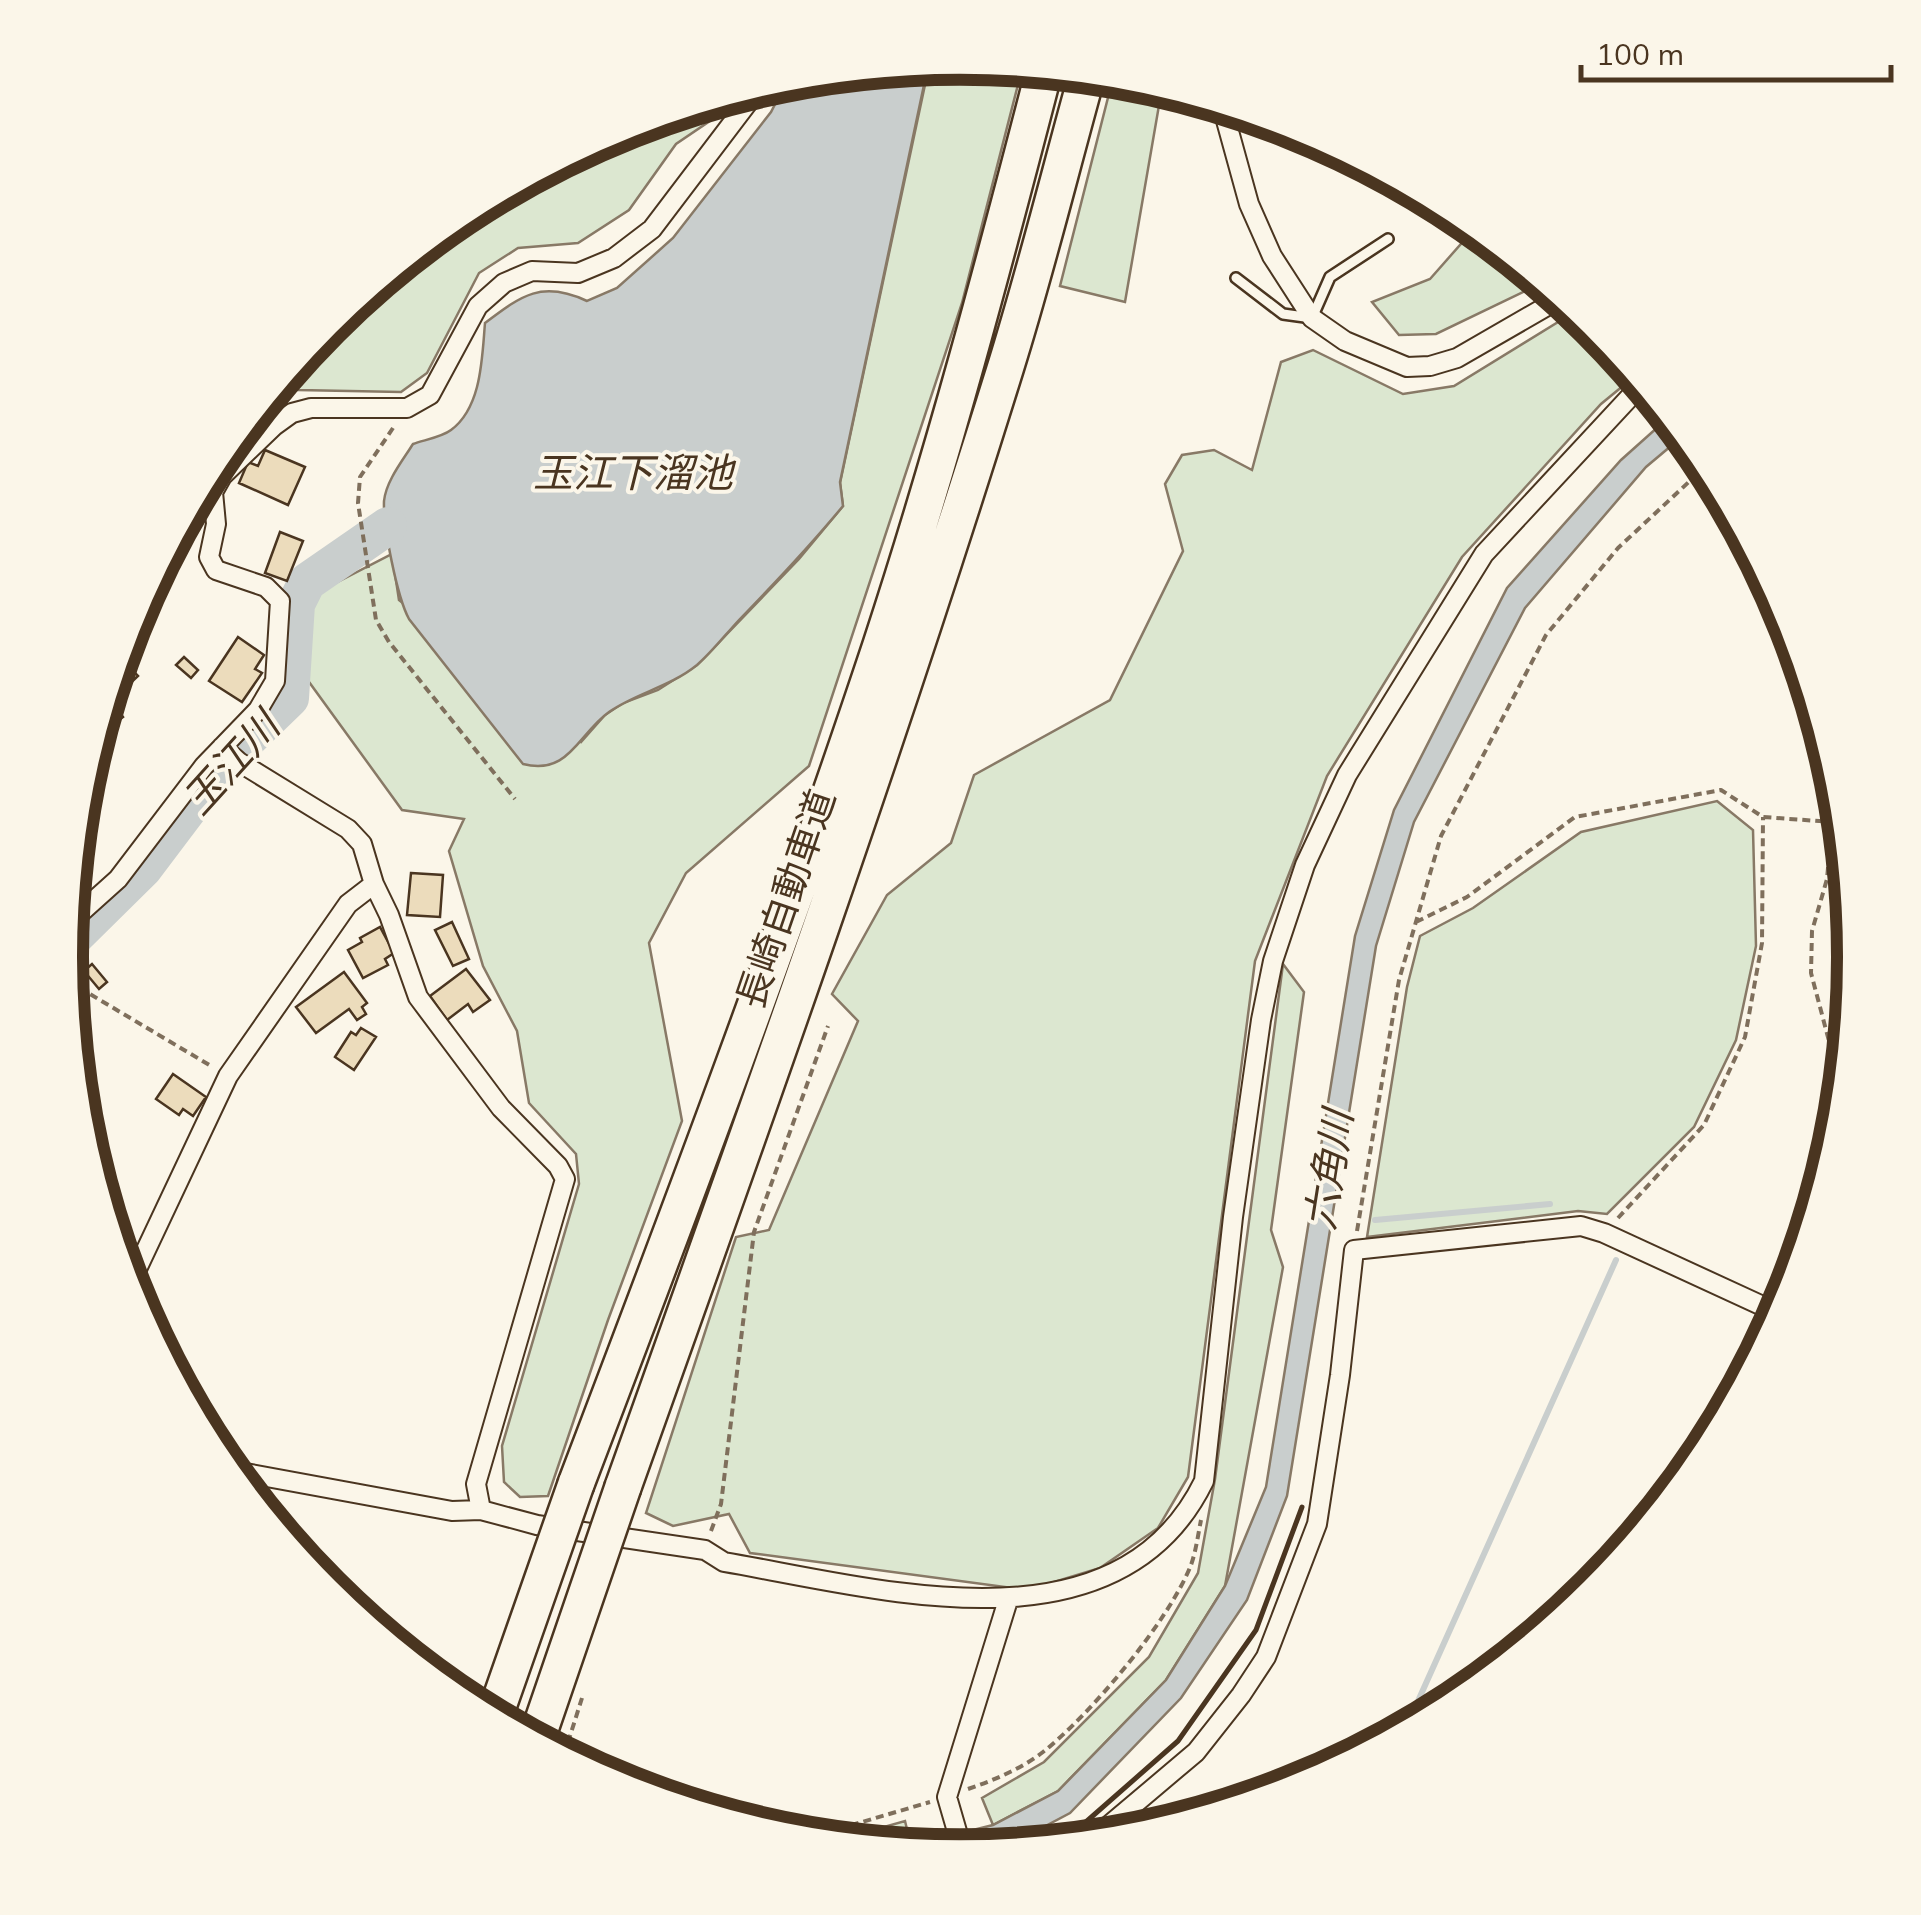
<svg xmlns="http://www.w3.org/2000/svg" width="1921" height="1915" viewBox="0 0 1921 1915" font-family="Mulish,'Noto Sans JP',sans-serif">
<rect width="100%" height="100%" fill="#fbf6e9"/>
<path fill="#dce7d0" stroke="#887966" stroke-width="2.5" d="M960,63l62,6 -60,234 -153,463 -123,107 -37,70 33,178 -74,199 -60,176 -28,1 -16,-15 -2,-36 77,-262 -3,-30 -47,-51 -12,-72 -34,-65 -34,-115 15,-32 -62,-9 -98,-135 3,-67 17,-19 68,-35 7,46 182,142 24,-27 18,-12 35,-13 39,-25 102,-106 44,-53 -3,-23 89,-417z
M1113,78l49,10 -37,214 -65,-16z
M740,94l-8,12 -56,38 -47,66 -51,33 -60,5 -39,25 -52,100 -26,19 -103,-2 -7,-21c86,-104 203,-180 324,-237 38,-18 84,-26 125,-38z
M1475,228l67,55 -106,51 -37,1 -27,-33 58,-23z
M1576,311l18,14 41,51 -34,28 -139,153 -135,219 -72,185 -67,516 -30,51 -58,40 -72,22 -278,-37 -21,-39 -56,12 -27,-13 90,-276 33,-7 89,-209 -26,-27 55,-99 64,-52 23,-68 136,-75 73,-149 -18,-67 17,-29 32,-5 38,20 29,-108 32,-12 90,44 51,-8z
M1717,801l36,29 3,116 -20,94 -42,87 -87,87 -29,-3 -211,26 40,-250 13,-51 53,-28 108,-76z
M1283,964l21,28 -33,238 12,37 -58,319 -59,94 -108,111 -65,34 -11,-27 62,-36 105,-105 49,-84 17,-94z
M905,1821l6,25 -73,-6z"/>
<path fill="#c9cecd" stroke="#887966" stroke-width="2.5" d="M928,66l-88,416 3,24c-33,40 -68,77 -104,114 -14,15 -27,32 -42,45 -27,22 -61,28 -88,47 -31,22 -40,64 -86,52l-114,-145c-12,-22 -26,-93 -25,-118 2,-20 19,-41 29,-57 11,-4 29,-7 38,-14 31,-23 31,-73 34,-107 37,-28 57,-43 102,-22l30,-13 56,-50 98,-126 17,-33z
M1669,417l15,18 -38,32 -121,141 -111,214 -38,124 -89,550 -40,104 -66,98 -111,115 -66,35 -44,4 -55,-5 88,-22 65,-34 108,-111 59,-94 41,-99 89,-551 39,-126 113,-222 114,-128z"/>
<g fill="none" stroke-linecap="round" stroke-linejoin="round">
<path stroke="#c9cecd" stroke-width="6" d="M1375,1220l175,-16
M1405,1730l211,-470"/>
<path stroke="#c9cecd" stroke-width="38" d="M67,944l76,-75 80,-106 67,-65 6,-94 11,-22 81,-56"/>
</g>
<path fill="#ecdcbc" stroke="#4a3520" stroke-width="2.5" d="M272,393l11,13 -19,16 -8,-10z
M243,428l6,6 -24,25 -4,-4z
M265,450l40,17 -17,38 -49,-22 9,-21 10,4z
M280,532l23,9 -16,40 -22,-8z
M238,637l26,18 -9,14 7,4 -20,29 -33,-21z
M184,657l14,13 -7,8 -15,-13z
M121,658l17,18 -19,18 -7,-8z
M109,697l14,20 -18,14 -5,-6z
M411,873l32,2 -3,42 -33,-2z
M452,922l17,37 -16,7 -18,-36z
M380,927l14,26 -9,6 3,6 -25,13 -15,-28 14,-8 -2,-4z
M92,964l15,18 -8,7 -15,-18z
M466,969l24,31 -17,12 -5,-8 -21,16 -17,-24z
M344,972l23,31 -5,4 4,7 -9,6 -8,-11 -33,24 -20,-26z
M361,1028l15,9 -22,33 -19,-13 16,-25 5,3z
M173,1074l33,23 -13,19 -10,-7 -4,6 -23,-16z"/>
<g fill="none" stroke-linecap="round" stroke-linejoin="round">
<defs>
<path id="service" d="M1236,278l47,36 29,4 18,-41 58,-38"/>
<path id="minor" d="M1222,106l27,98 23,52 40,62 33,23 62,26 23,-1 27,-8 104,-60
M222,747l17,15 109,67 14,15 12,40 15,31 29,82 83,111 57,58 7,13 -89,305 5,26
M69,923l49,-44 86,-113 54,-56 17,-29 5,-80 -14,-14 -50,-17 -7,-13 7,-33 -3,-32 9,-16 52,-50 18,-13 19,-5h96l23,-13 48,-89 26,-23 28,-12 46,2 36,-15 38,-29 107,-141
M129,1286l99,-210 120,-172 26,-20
M229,1470l223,41 29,-1 56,15 168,25 19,12c153,26 393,97 480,-81l29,-264 28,-197 12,-59 32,-96 42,-90 137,-221 158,-170
M1093,1839l103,-87 45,-57 25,-38 51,-133 23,-149 14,-125 227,-24 23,7 176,81
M963,1852l-16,-55 61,-197"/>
<path id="motorway" d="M576,1484c106,-278 211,-556 305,-839 62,-189 113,-381 163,-574
M623,1487c133,-372 266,-744 383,-1121 30,-96 54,-194 81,-291"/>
</defs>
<use href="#service" stroke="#4a3520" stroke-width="14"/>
<use href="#minor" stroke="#4a3520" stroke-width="22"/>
<use href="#motorway" stroke="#4a3520" stroke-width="40"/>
<path stroke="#7f6f5c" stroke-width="4" stroke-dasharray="8 5" stroke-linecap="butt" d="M393,428l-33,49 -2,26 18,117 13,22 126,157
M1825,739l11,41 -9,99 -15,52 -1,42 23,87 5,65
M1416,922l51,-25 108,-80 146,-27 42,27 69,5
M68,981l143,85
M1618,1218l86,-93 41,-88 17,-94 1,-126
M1357,1231l42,-251 42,-144 105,-201 72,-87 89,-83
M711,1531l10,-27 33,-272 74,-206
M564,1755l18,-57
M968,1789c26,-9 53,-20 75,-37 48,-38 126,-131 148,-187 5,-14 7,-30 10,-45
M787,1835l41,-3 102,-30"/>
<use href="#service" stroke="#fbf6e9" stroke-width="9"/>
<use href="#minor" stroke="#fbf6e9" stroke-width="18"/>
<use href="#motorway" stroke="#fbf6e9" stroke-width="35"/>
<defs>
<path id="motorway-bridge" d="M494,1718l82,-234
M536,1741l87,-254"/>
</defs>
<use href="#motorway-bridge" stroke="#4a3520" stroke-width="40" stroke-linecap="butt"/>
<use href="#motorway-bridge" stroke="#fbf6e9" stroke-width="35"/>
<path stroke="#4a3520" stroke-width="5" d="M1058,1843l13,-8 107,-94 78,-111 46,-123"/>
</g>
<g text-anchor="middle" stroke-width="8" stroke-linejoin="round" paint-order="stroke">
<g font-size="38" fill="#4a3520" stroke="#fbf6e9">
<text transform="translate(786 899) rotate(-71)" y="13">長崎自動車道</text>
</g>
<g font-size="40" font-style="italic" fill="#4a3520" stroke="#fbf6e9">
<text x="633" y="487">玉江下溜池</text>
<text transform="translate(231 763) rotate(-48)" y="14">玉江川</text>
<text transform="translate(1329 1170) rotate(-81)" y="14">六角川</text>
</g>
</g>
<path d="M0 0H1921V1915H0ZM83 957a877 877 0 1 1 1754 0a877 877 0 1 1-1754 0Z" fill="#fbf6e9" fill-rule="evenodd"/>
<path fill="none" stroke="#4a3520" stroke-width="12" d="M83 957a877 877 0 1 1 1754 0a877 877 0 1 1-1754 0Z"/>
<path d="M1581 65v15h310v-15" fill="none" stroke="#4a3520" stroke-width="5"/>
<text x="1596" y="65" font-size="30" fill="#4a3520" stroke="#fbf6e9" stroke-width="8" paint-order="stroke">100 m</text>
</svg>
